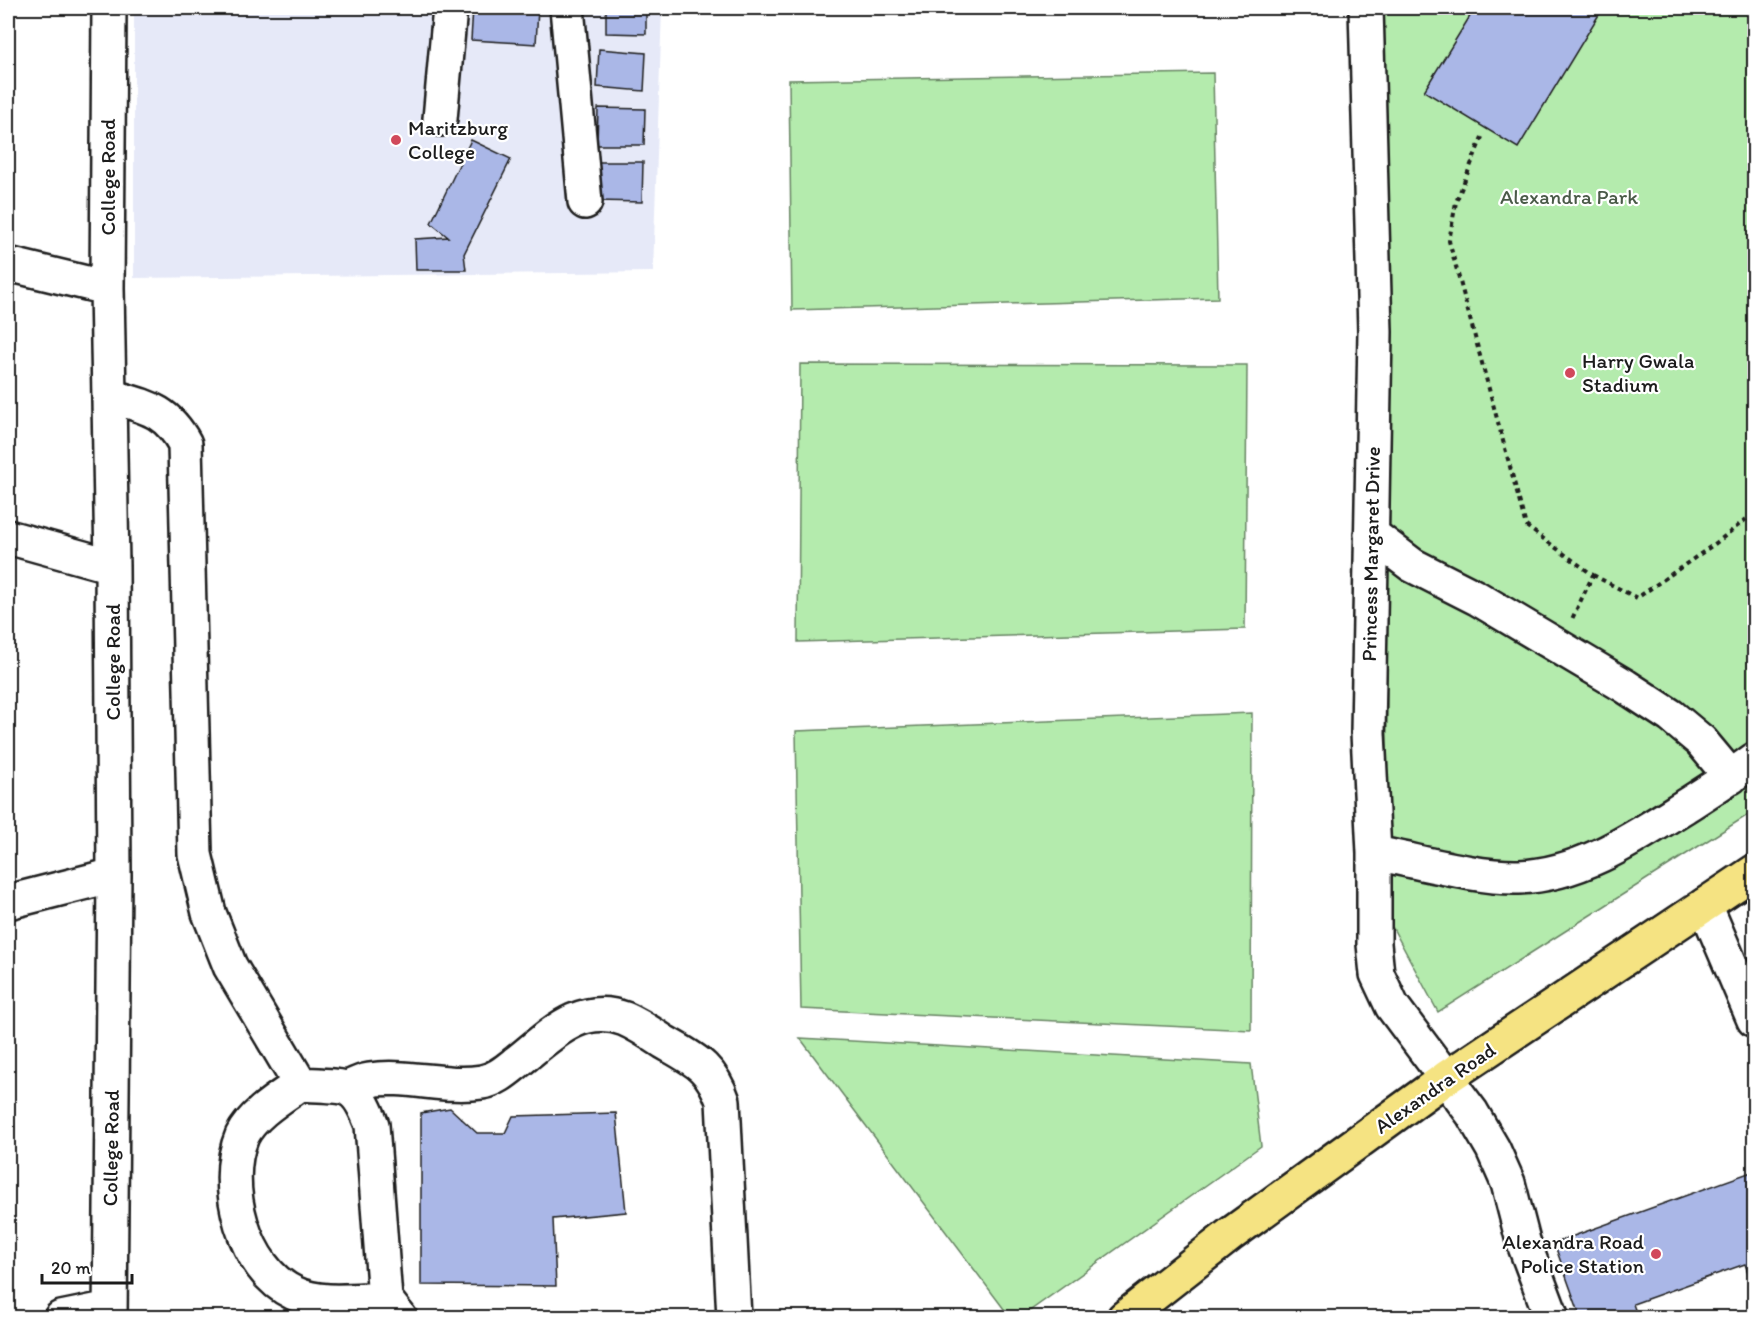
<svg xmlns="http://www.w3.org/2000/svg" width="1762" height="1325" viewBox="0 0 1762 1325" font-family="Itim,sans-serif">
<rect width="100%" height="100%" fill="#fff"/>
<filter id="ink" filterUnits="userSpaceOnUse"><feTurbulence type="fractalNoise" baseFrequency=".0167" numOctaves="2"/><feDisplacementMap in="SourceGraphic" scale="12" xChannelSelector="R" yChannelSelector="G"/><feConvolveMatrix kernelMatrix="1 2 1 2 8 2 1 2 1" color-interpolation-filters="sRGB"/></filter>
<g filter="url(#ink)">
<path fill="#e6e9f8" d="M134,8h528l-9,264 -519,6z"/>
<path fill="#b4ebad" stroke="#688464" stroke-width="1.5" d="M1365,8h389v803l-316,201 -50,-93 -4,-698z
M1213,73l5,225 -426,12 -3,-230z
M800,364l447,1 -2,264 -447,13z
M1252,713l-1,317 -450,-21 -5,-278z
M800,1038l451,26 10,82 -240,171h-11z"/>
<path fill="#aab7e7" stroke="#1c1c1c" stroke-width="1.5" d="M473,8h65l-2,36 -65,-4z
M606,8h40v26l-40,-1z
M1475,8h128l-85,140 -94,-57z
M599,49l47,4 -2,38 -47,-4z
M598,108l47,1 -1,36h-47z
M471,140l40,19 -47,95 2,16h-50l-1,-31 33,-2 -17,-14z
M598,162h45l-1,40 -44,-1z
M450,1108l27,25h28l8,-17 103,-3 10,99 -73,7 3,67 -135,-1v-172z
M1754,1171v119l-9,-26 -112,40 5,14h-57l-27,-75z"/>
<g fill="none" stroke-linecap="round" stroke-linejoin="round">
<defs>
<path id="minor" d="M109,8l-2,280 5,278 2,309 -4,443
M567,8l18,194
M1366,8l9,324 -7,401 6,120v91l3,30 15,32 80,107 21,36 15,34 15,58 29,77
M440,119l10,-111
M8,264l99,24
M110,396c36,11 56,13 75,48l10,410 14,59 21,53 70,118c9,1 41,1 48,5 13,6 19,24 24,36l13,174 15,19
M1371,534l41,31 65,33 148,88 46,30 30,25 30,36
M8,537l104,29
M1374,853c44,8 102,25 145,24 60,-2 114,-38 163,-69 25,-16 49,-31 72,-48
M8,902l106,-27
M1705,905l49,115
M300,1084c-20,14 -47,30 -58,52 -21,49 2,134 52,157 26,13 62,7 91,6
M348,1088c6,-3 14,-7 21,-8 37,-6 76,8 113,2 14,-2 25,-12 35,-20 33,-26 63,-60 108,-43 14,6 27,15 39,23 31,18 47,24 59,59l11,217
M61,1318l49,-10"/>
<path id="major" d="M1124,1318l107,-84 215,-156 308,-206"/>
</defs>
<use href="#minor" stroke="#1c1c1c" stroke-width="38"/>
<use href="#major" stroke="#1c1c1c" stroke-width="38"/>
<path stroke="#1c1c1c" stroke-width="4" stroke-dasharray="4.5 4.5" stroke-linecap="butt" d="M1482,137l-26,65 -7,39 77,285 67,49 -21,44
M1593,575l44,23 79,-55 38,-30"/>
<use href="#minor" stroke="#fff" stroke-width="33"/>
<use href="#major" stroke="#f5e382" stroke-width="33"/>
</g>
</g>
<g fill="#d1495b" stroke="#fff" stroke-width="2">
<circle cx="396" cy="140" r="6"/>
<circle cx="1570" cy="373" r="6"/>
<circle cx="1656" cy="1254" r="6"/>
</g>
<g text-anchor="middle" stroke-width="4.5" stroke-linejoin="round" paint-order="stroke">
<g font-size="21" fill="#1c1c1c" stroke="#fff" text-anchor="start">
<text x="408" y="135">Maritzburg<tspan x="408" dy="24">College</tspan></text>
<text x="1582" y="368">Harry Gwala<tspan x="1582" dy="24">Stadium</tspan></text>
<text x="1644" y="1249" text-anchor="end">Alexandra Road<tspan x="1644" dy="24">Police Station</tspan></text>
</g>
<g font-size="21" fill="#1c1c1c" stroke="#fff">
<text transform="translate(108 177) rotate(-90)" y="7">College Road</text>
<text transform="translate(1371 554) rotate(-89)" y="7">Princess Margaret Drive</text>
<text transform="translate(113 662) rotate(-90)" y="7">College Road</text>
<text transform="translate(1435 1088) rotate(-35)" y="7">Alexandra Road</text>
<text transform="translate(111 1148) rotate(-89)" y="7">College Road</text>
</g>
<g font-size="21" fill="#4a5a48" stroke="#fff">
<text x="1569" y="204">Alexandra Park</text>
</g>
</g>
<rect width="1762" height="1325" fill="none" stroke="#fff" stroke-width="30"/>
<rect x="15" y="15" width="1732" height="1295" fill="none" stroke="#1c1c1c" stroke-width="2" filter="url(#ink)"/>
<path d="M42 1274v9h90v-9" fill="none" stroke="#1c1c1c" stroke-width="3"/>
<text x="51" y="1274" font-size="18" fill="#1c1c1c" stroke="#ffffff" stroke-width="4.5" paint-order="stroke">20 m</text>
</svg>
